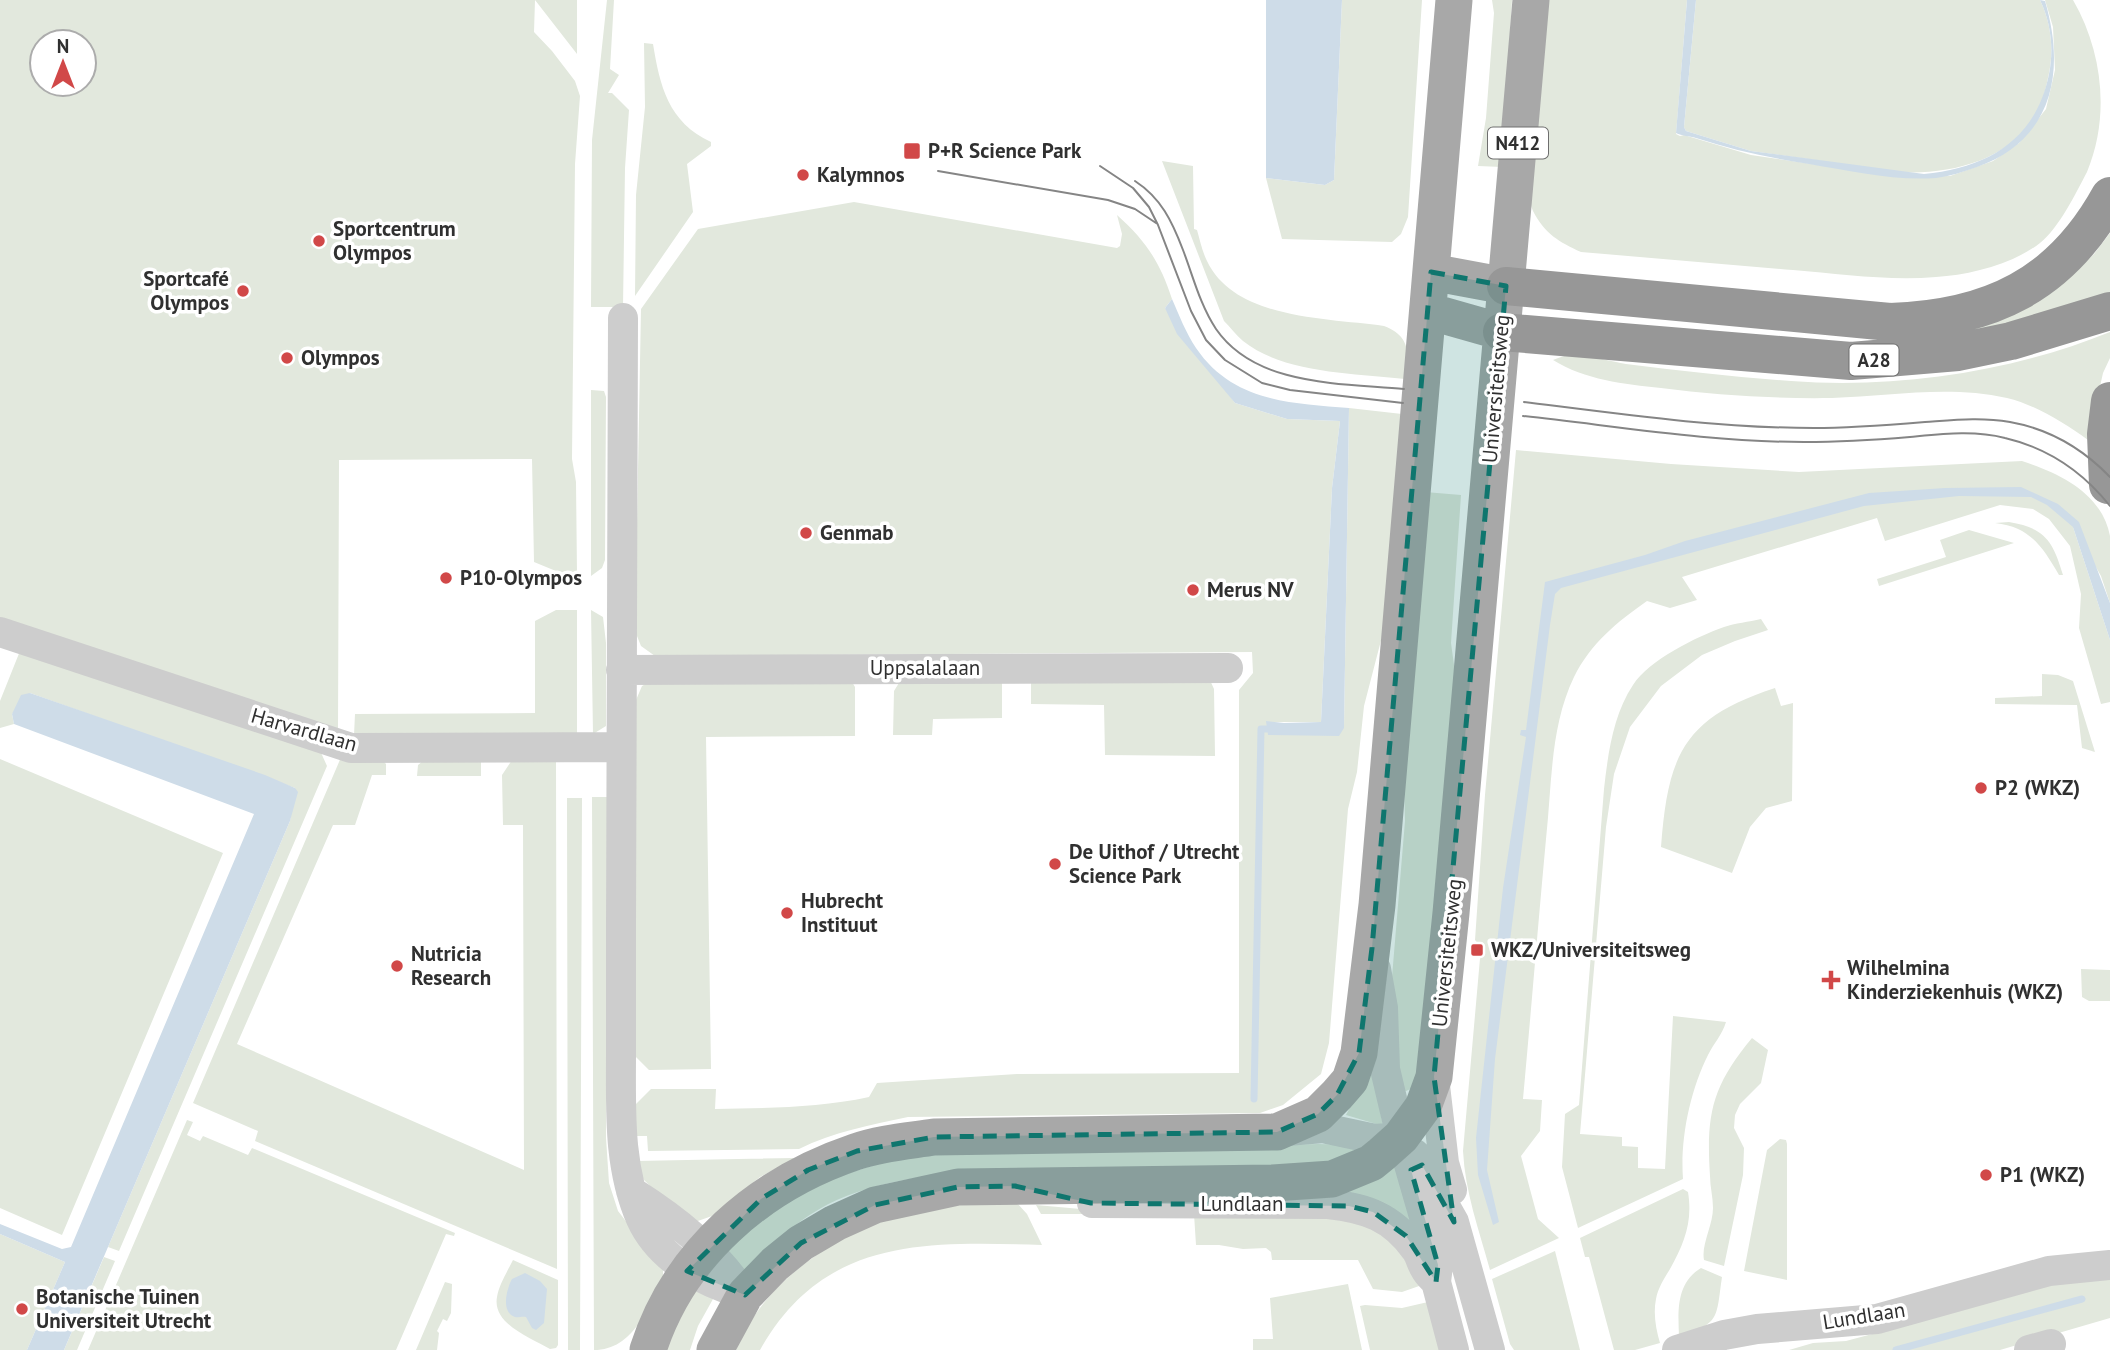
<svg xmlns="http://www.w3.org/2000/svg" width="2110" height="1350" viewBox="0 0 2110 1350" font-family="'PT Sans',sans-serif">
<rect width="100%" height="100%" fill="#fff"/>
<path fill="#e2e8dd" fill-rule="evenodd" d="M0,0h535l-1,32 18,19 23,30 5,15 -5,68 -3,295 4,23 1,91 -9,3 -34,-14 -2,-103 -193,1 -1,271 -338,-109zM42,42h42v42h-42z
M535,0h42v54z
M607,0h7l-4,69 9,6 -11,18h4l17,17 -4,58 -2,139h-32l1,-167z
M1342,0h80l-14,217 -7,17 -9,8 -110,-3 -16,-61 59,7 9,-5z
M1492,0h20l-10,167 -24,-1 8,-48 8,-105z
M1547,0h140l-11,134 4,2 4,-1 67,20 150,22 49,-1 43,-15 26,-18 27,-34 9,-39 -2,-43 -8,-27h28c30,52 37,117 14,172 -11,21 -28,56 -47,71 -27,21 -70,32 -104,34 -47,4 -96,-3 -143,-7 -71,-6 -141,-12 -212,-18 -22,-10 -36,-18 -48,-41 -12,-24 10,-175 14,-211z
M1696,0h344c11,23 14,49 9,73 -3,15 -7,33 -15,46 -29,43 -87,56 -135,53l-148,-21 -65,-20 -2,-4z
M644,43l9,1c7,42 15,78 58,98v4l-24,18 6,48 -58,84 1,-101 9,-88z
M1162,161l31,5 1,63 3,1c3,10 5,21 10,31 28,59 121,57 177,65 26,10 26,27 21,53 -50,-6 -121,-5 -162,-38 -7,-6 -13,-14 -19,-20z
M854,202l263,46 3,-2 2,-12 -5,-19c29,26 43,47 55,84l-7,9 70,95 52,16 53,2 -8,67 -11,234h-55l78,6 5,-320 53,6 -17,211 -21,81 -7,66 -9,37 -19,234 -8,31 -38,31 -23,8 -352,4c-38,8 -75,15 -109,32l-151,2 -1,-15h-11l-1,-31 16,-16h65l-1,20c52,-1 103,-1 154,-12l8,-14 140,-9 222,-1v-383l14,-17 -1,-21 -597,4 -14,-10 -6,-15 6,-322 57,-80z
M2110,233v68l-221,50 -66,-9h66l181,-66 24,-22z
M2110,332v26l-7,15 -15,67c-24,-17 -52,-35 -81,-42 -58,-13 -117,-2 -175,0 -57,1 -115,-3 -171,-10 -37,-4 -76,-8 -108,-28 7,-3 14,-5 21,-6 9,0 39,8 52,10 55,7 110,13 165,17 105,8 221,-9 319,-49z
M591,390l13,1 2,6 -1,163 -3,8 -11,8z
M1516,450l155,14 128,8 223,-11c37,12 80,32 88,75 0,21 0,46 0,67l-9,-27 -28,-49 37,113v62l-9,2 -22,-76 2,-34 -11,-48 -21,-27 -16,-10 -33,-4 -115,36 -8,-23 -195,59 15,23 -27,8 -23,-7c-30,21 -56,42 -73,76 -24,50 -22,107 -28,162 -8,86 -15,173 -23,260l19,1 -2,31 -19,25 17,63 21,19 -69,32c-11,-40 -25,-78 -27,-119l18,-204 -6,-7 10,-145z
M1425,492l36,3 -10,148 6,44 -42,400 -9,4 -9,-4 -7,-86 15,-180 -2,-78z
M2009,522c36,6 44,19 54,53h-4c-17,-29 -29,-48 -64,-52z
M1969,530l45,13 -135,43 -2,-7 69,-22 -6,-17z
M556,610h21v126l-223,-1 1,-21 180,-1v-92z
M591,610l12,7 3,26v83l-13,8z
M1761,619l7,11 -33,11 -33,14 -41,31 -31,41 -16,47 -8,53 -26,307 42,3v9l16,1v21l27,1 8,-153 53,6c-4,13 -12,21 -18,33 -18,36 -28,84 -25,124l-105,49 -16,-61 3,-53 14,-9 25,-316c4,-35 9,-74 29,-104 16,-25 63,-48 91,-58 11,-4 25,-5 37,-8z
M20,651l298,95 9,20 -208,485 -11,-4 182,-426 5,-33 -265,-95 -18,21 2,10 -14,4v-27z
M2042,674l16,1 15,6 22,71 -13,-4 -5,-43 -82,-1v-6l47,-2z
M849,677l6,10v49l-149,1 5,332 -62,1 -14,-14 1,-356 6,-14 13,-7z
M1031,677l178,1 5,11 1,67 -110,-1 -1,-50 -73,-1z
M902,678h100v40l-69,1 -1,16h-39l1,-44z
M1775,688l6,18 12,-3 -1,98 -26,7 -16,19 -18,46 -71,-26c7,-92 22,-129 114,-159z
M342,755l40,5 4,4v11h-14l-17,50h-22l-96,219 287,126 -1,-345h-20l-1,-50 12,-18 42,-1 1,513 -302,-128 3,-10 -65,-28z
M428,757l53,5v14h-64l1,-11z
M0,759l223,94 -161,382 -62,-27z
M592,797h15l-1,341 3,45 9,28 45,58v8c-15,30 -29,73 -69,73z
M567,798h15l-2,552h-12z
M2081,969l29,1v31h-21l-7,-4z
M1752,1038l16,12 -7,33 -21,21 -5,11 -1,13 10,20 -1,27 -19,91 -20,-6c-3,-15 9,-35 9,-52 0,-11 -3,-21 -3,-32 -4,-62 2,-90 42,-138z
M1370,1060l13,66 -37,-11 16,-31z
M187,1120l6,2 -6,13 13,6 3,-5 45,19 4,-7 203,85 -1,3 -8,-2 -50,116h-308z
M1780,1139l6,1 1,4v136l-43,-9 23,-121z
M1318,1144l37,1 4,3 -26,13 -32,6 -341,5c-55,6 -113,15 -159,49 -21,15 -38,34 -55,52l-20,-24 20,-20 65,-44 96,-30z
M795,1158l-35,19 -48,39 -17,6 -11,-3 -40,-39 -4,-6 -4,-13z
M1395,1163l24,64 -71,-33 1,-5z
M1683,1189l5,3c5,30 -4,52 -18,77 -6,10 -12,19 -14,30 -3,15 0,30 4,44l-25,7h-21l-25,-93h-4l-5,-19z
M1017,1203l10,11 15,31c-115,-3 -218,-9 -282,105h-24c27,-67 93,-111 159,-134 10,-3 21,-8 31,-10 26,-5 63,-2 91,-3z
M1036,1205l56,5h248l57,32 25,43 -20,7 -29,-3 -15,-29h-86l-1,-8 -5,-4 -23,1 -24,-4h-23l-2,-31h-153z
M0,1234l65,28 -38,88h-27z
M1555,1251l25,99h-66l-4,-6 -18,-65z
M104,1257l11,4 -38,89h-13z
M513,1260l45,20v65l-2,3 -6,1c-19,-11 -58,-25 -53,-52 2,-12 10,-25 16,-37z
M1701,1268l21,9c-6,40 -1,47 -43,59 -1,-25 -3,-53 22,-68z
M2110,1275v43l-110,32h-211l24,-7 33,-2 30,-8 175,-49z
M445,1282l7,2 -1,29 -4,8 -4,-2 -6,12 2,2 -2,17h-21z
M1348,1284l14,66h-109v-11h20l-3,-41z
M694,1287l18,9 1,3 -15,27 -8,24h-30z
M1428,1302l13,48h-71l-10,-44 5,-1 37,3z"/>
<path fill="#cedce8" d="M1266,0h76l-8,180 -9,5 -59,-7z
M1687,0h9l-12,127 2,4 65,20 173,23c63,-6 112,-34 125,-100 5,-25 2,-51 -9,-74l5,1c21,71 8,139 -68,166 -14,5 -27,9 -41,11 -42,3 -85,-7 -127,-14 -39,-6 -76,-14 -113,-26 -7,-2 -14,-2 -20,-5z
M1172,299c7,16 14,34 24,49 37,54 94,55 153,60l-5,320 -5,8 -71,-1 -2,-14 18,2 37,-1 11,-234 8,-67 -53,-2 -52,-16 -58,-69 -12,-26z
M2021,487l37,17 21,18 31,81v37l-37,-113 -26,-22 -16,-8 -72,-1 -95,10 -303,82 -6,6 -5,31 -55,434 -8,111 12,52 -6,3 -15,-50 -2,-37 27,-250 23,-151 -6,-2 1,-5h5l19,-148 100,-27 40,-14 184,-48 76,-5z
M30,693l235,82 30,13 3,4 -8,29 -226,529h-37l38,-88 -65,-28v-10l62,25 9,-2 183,-433 -240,-90 -2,-10 9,-19z
M525,1273l15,8 7,8 -3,34 -8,7 -4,-2 -6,-11c-4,-1 -8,1 -11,0 -15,-5 -8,-29 -3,-38z"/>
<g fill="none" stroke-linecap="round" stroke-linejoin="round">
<path stroke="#cedce8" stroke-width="7" d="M1254,1099l7,-370h6
M1896,1350l186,-51"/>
<path stroke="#cdcdcd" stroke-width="30" d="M623,318c-1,203 -2,406 -2,608 0,43 0,85 0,127 0,56 -3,114 20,166 19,42 63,63 104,76
M0,632l351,116 270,-1
M621,670l607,-2
M1376,969l7,39 2,61 16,68 37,128 -2,17 18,68
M1434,1077l10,86 8,27
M1287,1131l36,-3 52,11 26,-2
M1415,1154l16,17 10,28 13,23 36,128
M631,1191c47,30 82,58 114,104
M1092,1203l236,1c38,4 64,13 87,45 5,6 6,14 10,20 2,5 7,9 11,13
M1677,1350l47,-15 33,-6 120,-10 172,-48 61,-6
M2029,1350l22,-6"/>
<path stroke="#a8a8a8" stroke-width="37" d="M1431,272l75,14
M1428,311l74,21
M648,1350c31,-97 112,-166 207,-198 26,-9 53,-11 79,-15l343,-5 41,-18 19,-19 13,-15 9,-27 18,-148 77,-905
M715,1350l30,-55 30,-31 26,-21 34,-20 40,-18 83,-18 315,-4 59,-4 39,-16 11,-9 19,-17 22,-30 11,-30 17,-164 80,-913"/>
<path stroke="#979797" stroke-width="38" d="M1506,286l384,36c100,-3 171,-37 220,-126
M1502,332l349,29 107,-9 53,-11 99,-30
M2108,485l-2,-51 4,-33"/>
<path stroke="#858585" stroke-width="2" d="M1100,166l33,22 16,19 9,18 33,86 15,29 19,20 37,23 28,7 113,13
M938,171l170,29 27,9 21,14
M1135,181c26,17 37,40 48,69 10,26 17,55 33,79 40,58 126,54 188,60
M1524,402c96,12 194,26 290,26 37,0 74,-3 111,-6 29,-2 56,-5 85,0 39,7 73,27 100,55
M1523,416c93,10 187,26 281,26 35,0 70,-2 106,-5 32,-3 64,-7 95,1 43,10 78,34 105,68"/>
</g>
<path fill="#0f766e" fill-opacity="0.2" stroke="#0f766e" stroke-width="5" stroke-dasharray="14 9" stroke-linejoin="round" d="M1431,272l75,14 -72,791 20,145 -32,-57 -11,5 27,95 -2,17 -30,-46 -33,-24 -24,-6 -258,-3 -76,-17 -57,1 -83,18 -74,38 -56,52 -58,-24 74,-72 47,-29 49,-19 77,-14 343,-5 41,-18 19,-19 22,-42 13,-105z"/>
<g fill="#d14848" stroke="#fff" stroke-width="2.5">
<rect x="903" y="142" width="18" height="18" rx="3.5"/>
<circle cx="803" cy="175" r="7"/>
<circle cx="319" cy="241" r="7"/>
<circle cx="243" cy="291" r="7"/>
<circle cx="287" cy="358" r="7"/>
<circle cx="806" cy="533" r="7"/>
<circle cx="446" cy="578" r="7"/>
<circle cx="1193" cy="590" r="7"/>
<circle cx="1981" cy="788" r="7"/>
<circle cx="1055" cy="864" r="7"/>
<circle cx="787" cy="913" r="7"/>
<rect x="1470" y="943" width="14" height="14" rx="3.5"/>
<circle cx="397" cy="966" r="7"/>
<path d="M1827.5 969.5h7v7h7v7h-7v7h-7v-7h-7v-7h7z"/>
<circle cx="1986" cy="1175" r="7"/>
<circle cx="22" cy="1309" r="7"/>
</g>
<g text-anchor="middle" stroke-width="7" stroke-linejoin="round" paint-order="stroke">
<g fill="#fff" stroke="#6e6e6e" stroke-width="2">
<rect x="1488" y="127.5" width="60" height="31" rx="5"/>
<rect x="1849.5" y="344.5" width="49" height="31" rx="5"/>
</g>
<g font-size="19" font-weight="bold" fill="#303030">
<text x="1518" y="150">N412</text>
<text x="1874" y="367">A28</text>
</g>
<g font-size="21" font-weight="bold" fill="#303030" stroke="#fff" text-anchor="start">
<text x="928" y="158">P+R Science Park</text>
<text x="817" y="182">Kalymnos</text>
<text x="333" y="236">Sportcentrum<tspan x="333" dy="24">Olympos</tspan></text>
<text x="229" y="286" text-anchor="end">Sportcafé<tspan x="229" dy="24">Olympos</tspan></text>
<text x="301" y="365">Olympos</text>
<text x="820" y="540">Genmab</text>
<text x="460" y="585">P10-Olympos</text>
<text x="1207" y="597">Merus NV</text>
<text x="1995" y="795">P2 (WKZ)</text>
<text x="1069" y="859">De Uithof / Utrecht<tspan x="1069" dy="24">Science Park</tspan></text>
<text x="801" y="908">Hubrecht<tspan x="801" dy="24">Instituut</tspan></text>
<text x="1491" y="957">WKZ/Universiteitsweg</text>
<text x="411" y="961">Nutricia<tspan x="411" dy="24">Research</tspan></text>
<text x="1847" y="975">Wilhelmina<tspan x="1847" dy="24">Kinderziekenhuis (WKZ)</tspan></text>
<text x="2000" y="1182">P1 (WKZ)</text>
<text x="36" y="1304">Botanische Tuinen<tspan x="36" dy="24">Universiteit Utrecht</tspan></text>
</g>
<g font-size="21" fill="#303030" stroke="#fff">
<text transform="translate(1496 389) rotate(-85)" y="7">Universiteitsweg</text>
<text x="925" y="675">Uppsalalaan</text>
<text transform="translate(304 730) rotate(16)" y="7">Harvardlaan</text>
<text transform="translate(1447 953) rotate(-84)" y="7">Universiteitsweg</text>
<text x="1242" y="1211">Lundlaan</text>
<text transform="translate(1864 1316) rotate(-9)" y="7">Lundlaan</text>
</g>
</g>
<g transform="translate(63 63)"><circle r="33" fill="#ffffff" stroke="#acacac" stroke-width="2"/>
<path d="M0-5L12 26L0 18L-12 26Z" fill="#d14848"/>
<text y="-10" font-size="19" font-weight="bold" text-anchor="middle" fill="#303030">N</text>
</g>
</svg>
